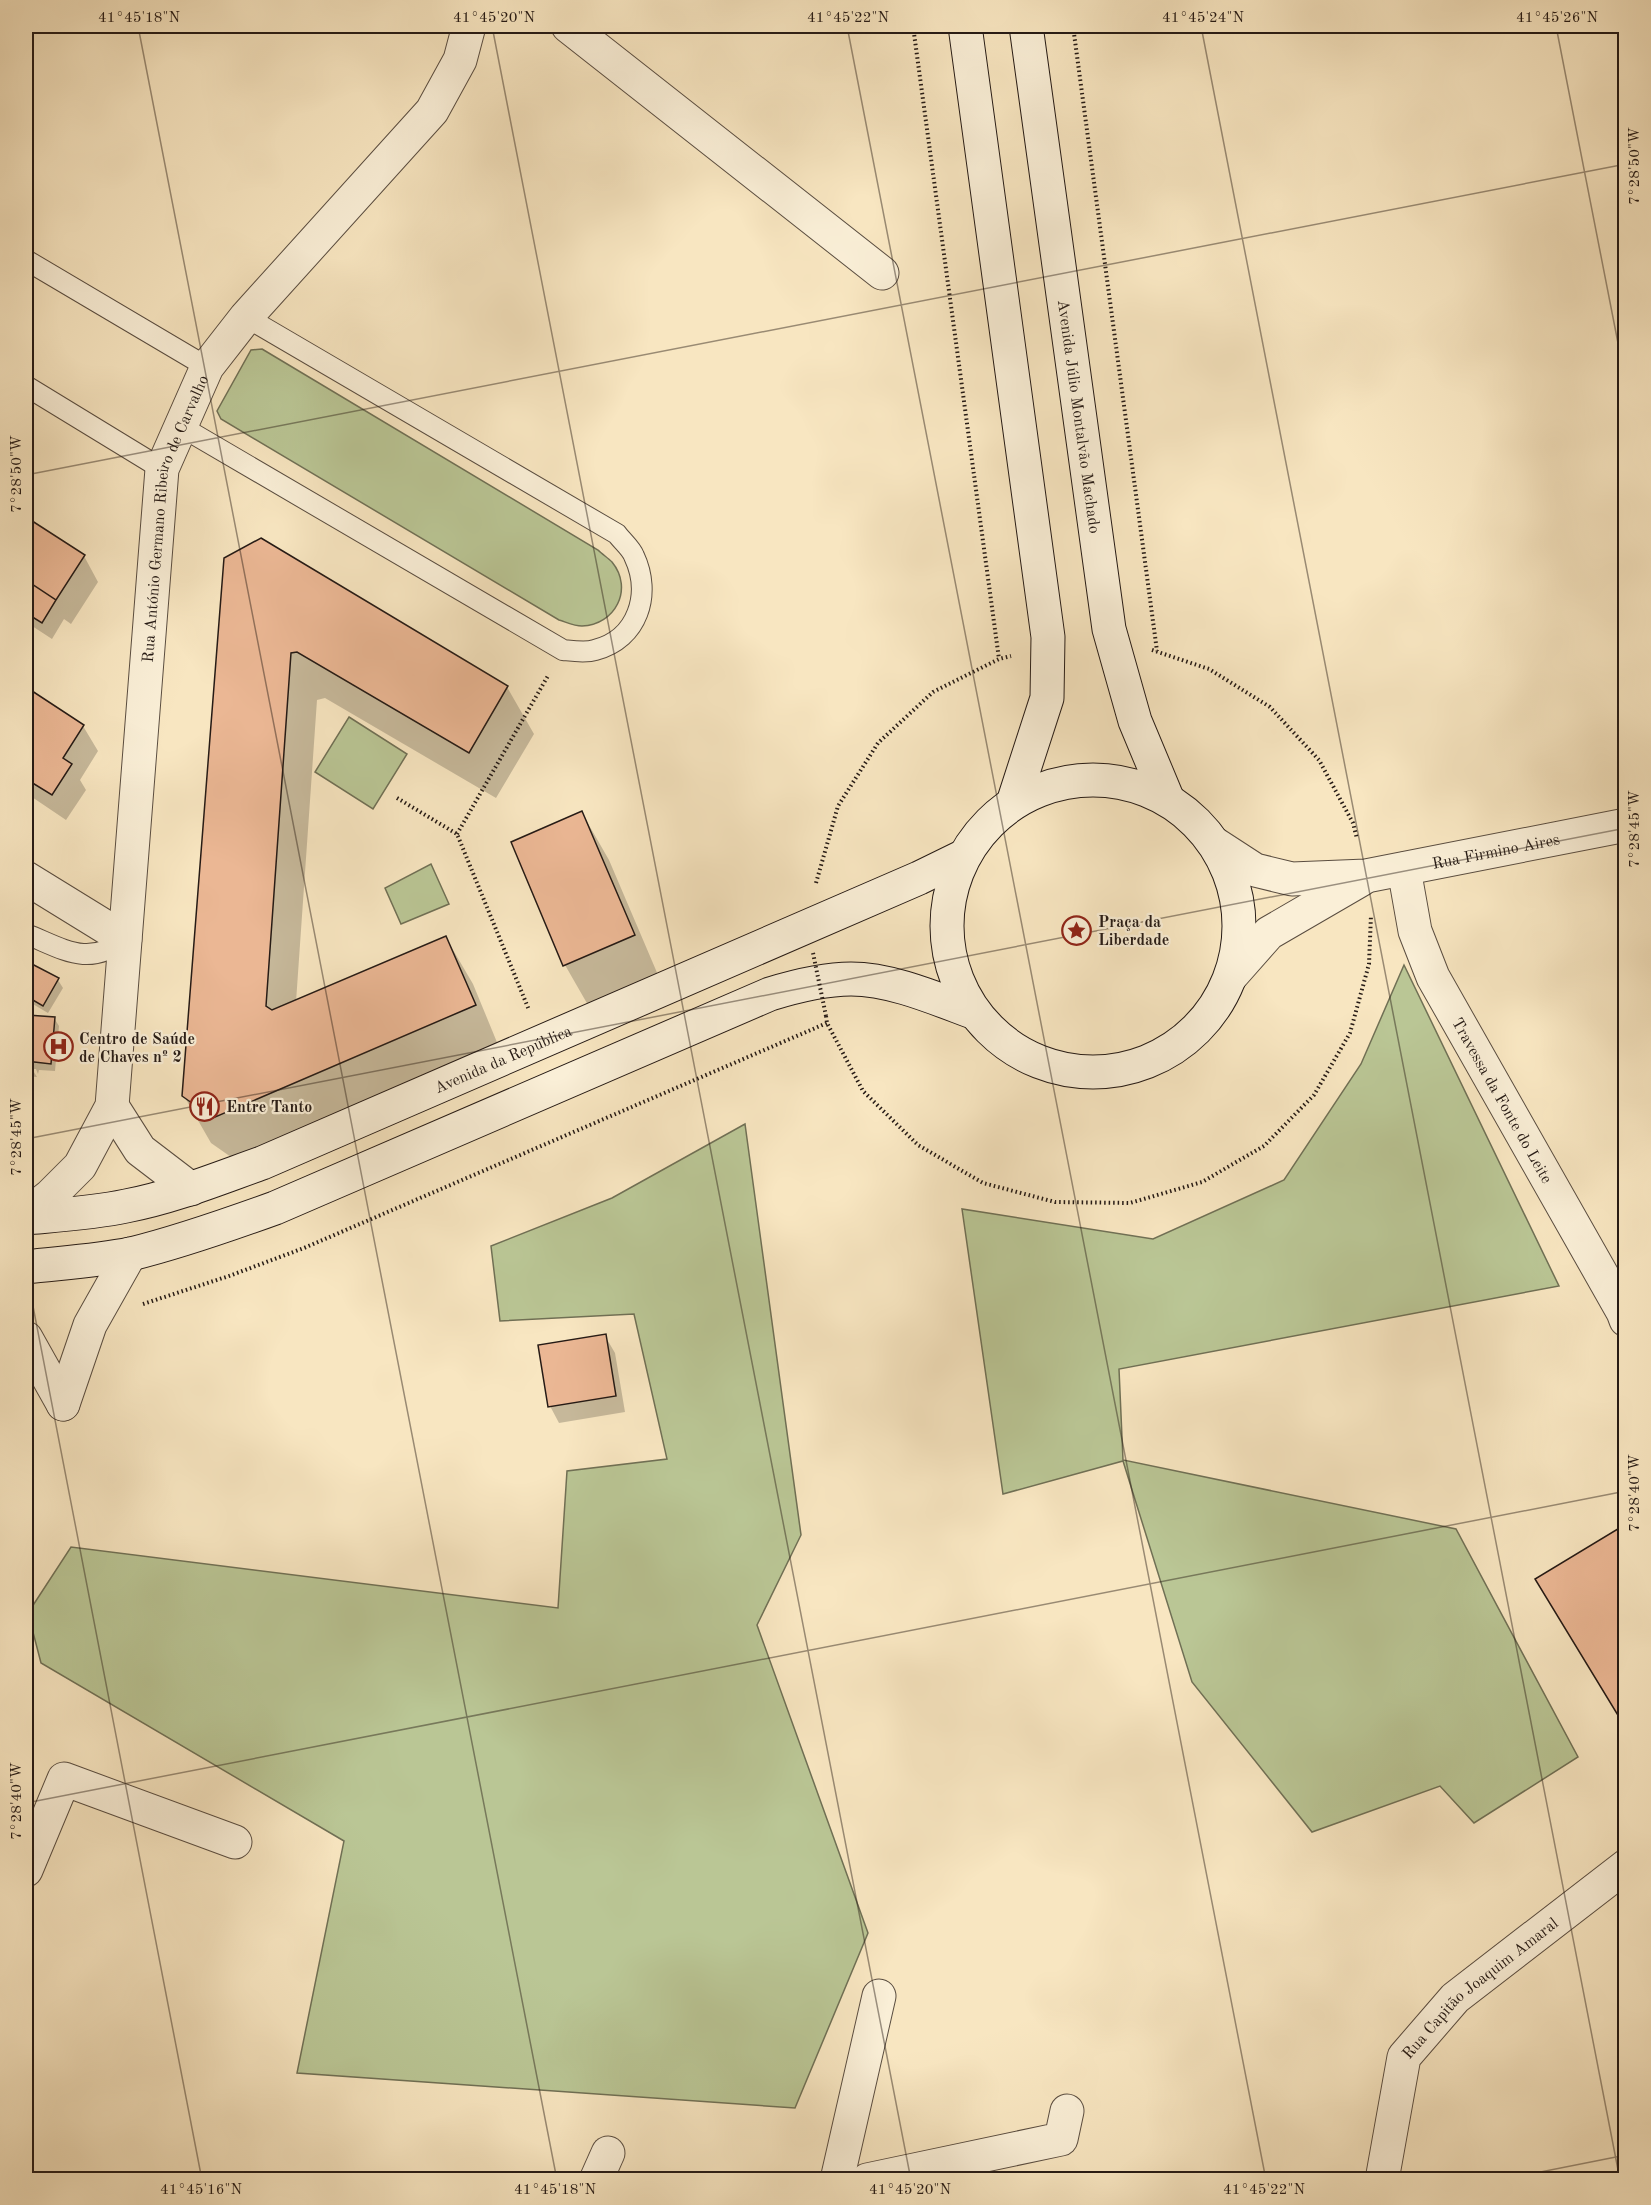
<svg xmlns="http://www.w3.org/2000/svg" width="1651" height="2205" viewBox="0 0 1651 2205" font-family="'Old Standard TT',serif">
<rect width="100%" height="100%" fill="#f8e6c1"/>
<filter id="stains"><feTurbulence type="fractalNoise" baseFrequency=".00333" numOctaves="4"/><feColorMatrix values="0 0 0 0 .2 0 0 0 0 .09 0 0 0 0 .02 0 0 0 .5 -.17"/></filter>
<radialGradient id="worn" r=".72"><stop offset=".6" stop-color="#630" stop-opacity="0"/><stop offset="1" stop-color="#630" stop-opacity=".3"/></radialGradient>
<path fill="#bac695" stroke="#707055" stroke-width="1.5" d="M262,349l336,201c4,4 10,8 14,12 22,27 3,63 -30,64 -8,0 -16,-4 -23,-6l-338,-201 -4,-8 34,-61z
M349,717l58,37 -34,55 -58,-37z
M431,864l18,40 -48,20 -16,-36z
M1404,965l155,321 -440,83 4,91 333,69 122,228 -104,66 -34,-37 -128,46 -120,-150 -69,-221 -120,33 -41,-285 191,30 131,-59 77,-116z
M745,1124l56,411 -44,90 111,308 -73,175 -498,-35 47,-232 -303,-178 -13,-50 43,-66 487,61 9,-137 100,-12 -33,-145 -134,7 -9,-75 121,-48z"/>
<path fill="#0003" d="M26,519l58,37 14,26 -27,42 -7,-5 -12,20 -26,-17z
M225,559l282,128 27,47 -38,64 -171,-100 -8,2 -21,302 150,-64 27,46 28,68 -260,112 -30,-21 -27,-47z
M26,689l57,37 15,25 -18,29 6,10 -20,30 -40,-27z
M582,813l27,47 52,122 -69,30 -27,-47z
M30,965l28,15 5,8 -15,25 -22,-13v-26z
M26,1009l6,8 22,1 5,8 -4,45 -16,-1 -1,4 -2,-5h-4l5,8 -11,-1z
M605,1336l10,17 10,59 -66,11 -9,-17z
M1626,1526v201l-62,-101z"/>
<path fill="#ebb794" stroke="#251a15" stroke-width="1.5" d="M26,517l59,38 -29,45 -30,-20z
M261,538l247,148 -39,67 -172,-101 -6,1 -25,353 6,4 174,-74 30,69 -263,113 -31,-22 42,-538z
M26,580l30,20 -14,23 -16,-10z
M26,687l58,38 -21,33 9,6 -20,31 -26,-16z
M582,811l53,124 -72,31 -52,-124z
M30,963l29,15 -16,28 -17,-10v-26z
M27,1015l28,2 -4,47 -25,-3z
M606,1334l10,62 -68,11 -10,-62z
M1626,1524v189l-7,4 -84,-138z"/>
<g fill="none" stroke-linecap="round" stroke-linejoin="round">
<defs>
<path id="lane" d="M26,260l181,107
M26,386l136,83
M180,426l383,224c10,1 23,3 32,0 43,-11 57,-56 39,-94 -3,-8 -12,-15 -17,-22l-371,-217
M26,934c38,15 62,34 99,5"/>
<g id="street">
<path d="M568,26l314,247"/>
<path id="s1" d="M1215,844l40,26 37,9 74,-3 260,-51"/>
<path id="s2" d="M1404,869l11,62 18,46 190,335 3,8"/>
<path d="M26,878l99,61"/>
<path d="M1231,976l38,-43 93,-54"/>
<path d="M112,1106l28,44 51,39"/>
<path id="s3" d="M26,1215l24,-19 30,-30 32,-60 50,-637 45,-102 39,-50 186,-206 28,-51 9,-34"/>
<path d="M26,1338l37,66"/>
<path d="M63,1404l27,-79 40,-71"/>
<path d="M26,1870l38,-91 171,63"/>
<path d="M596,2180l12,-27"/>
<path d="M837,2180l42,-184"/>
<path d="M867,2180l194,-41 6,-28"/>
<path id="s4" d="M1382,2180l22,-123 51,-59 171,-132"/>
</g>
<g id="secondary">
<path d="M965,26l83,611 -1,61 -34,105"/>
<path id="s5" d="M1026,26l83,603 26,92 33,79"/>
<circle cx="1093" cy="926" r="146"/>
<path id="s6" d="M26,1218c33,-3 67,-5 100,-12 47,-9 91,-27 136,-43l657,-285 45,-22"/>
<path d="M26,1267c34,-4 70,-6 105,-13 49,-12 97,-29 144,-46l495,-214c26,-8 53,-15 81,-15 41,0 86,20 124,34"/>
</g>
</defs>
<use href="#lane" stroke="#5a4d40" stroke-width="22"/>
<use href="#street" stroke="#5a4d40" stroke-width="35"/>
<use href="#secondary" stroke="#251a15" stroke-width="35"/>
<path stroke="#251a15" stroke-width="4" stroke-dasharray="1.5 3" stroke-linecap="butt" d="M913,26l86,633
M1073,26l84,625
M1152,650l57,19 61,38 49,53 34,63 4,16
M397,798l60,36 72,176
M457,834l92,-160
M816,883l22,-77 40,-63 55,-51 66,-33 12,-3
M826,1016l1,7 36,68 55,54 65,38 72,19 75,1 72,-21 62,-36 50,-51 36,-62 19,-69 2,-49
M143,1304l86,-28 75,-28 523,-225"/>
<use href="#lane" stroke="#faefd7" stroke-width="20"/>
<use href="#street" stroke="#faefd7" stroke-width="33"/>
<use href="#secondary" stroke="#faefd7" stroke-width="33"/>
<path stroke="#251a15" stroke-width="4" stroke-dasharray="1.5 3" stroke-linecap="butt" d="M813,953l13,63"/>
</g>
<path fill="none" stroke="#251a15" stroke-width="1.5" stroke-opacity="0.45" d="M138,26l419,2154M492,26l419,2154M847,26l419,2154M1201,26l419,2154M1556,26l70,358M26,475l1600,-311M26,1139l1600,-311M26,1270l176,910M26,1803l1600,-312M1500,2180l126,-25"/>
<defs>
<symbol id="sight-ring" viewBox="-11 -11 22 22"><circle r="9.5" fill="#faefd7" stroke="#8f2418" stroke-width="1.5"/><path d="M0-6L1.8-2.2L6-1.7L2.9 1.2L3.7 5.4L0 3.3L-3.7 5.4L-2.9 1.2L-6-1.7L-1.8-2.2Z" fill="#8f2418"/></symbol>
<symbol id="hospital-ring" viewBox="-11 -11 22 22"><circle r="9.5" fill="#faefd7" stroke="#8f2418" stroke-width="1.5"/><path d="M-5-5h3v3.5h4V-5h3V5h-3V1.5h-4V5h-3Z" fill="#8f2418"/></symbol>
<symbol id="restaurant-ring" viewBox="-11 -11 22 22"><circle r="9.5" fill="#faefd7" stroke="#8f2418" stroke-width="1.5"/><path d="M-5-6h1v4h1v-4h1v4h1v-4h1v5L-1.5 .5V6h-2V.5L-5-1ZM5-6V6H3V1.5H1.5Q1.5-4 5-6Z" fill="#8f2418"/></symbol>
</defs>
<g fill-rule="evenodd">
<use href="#sight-ring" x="1060" y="914" width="33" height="33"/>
<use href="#hospital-ring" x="42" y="1030" width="33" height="33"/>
<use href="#restaurant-ring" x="188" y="1090" width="33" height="33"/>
</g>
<g text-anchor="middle" stroke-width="4.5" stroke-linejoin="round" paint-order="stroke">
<g font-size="16" fill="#251a15" stroke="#faefd7">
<text dy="6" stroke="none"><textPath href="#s5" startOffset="394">Avenida Júlio Montalvão Machado</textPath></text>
<text dy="6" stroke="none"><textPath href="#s3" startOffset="734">Rua António Germano Ribeiro de Carvalho</textPath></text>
<text dy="6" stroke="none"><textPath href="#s1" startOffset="292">Rua Firmino Aires</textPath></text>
<text dy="6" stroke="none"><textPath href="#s6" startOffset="506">Avenida da República</textPath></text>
<text dy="6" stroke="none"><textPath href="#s2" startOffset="254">Travessa da Fonte do Leite</textPath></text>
<text dy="6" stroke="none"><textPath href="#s4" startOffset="228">Rua Capitão Joaquim Amaral</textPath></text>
</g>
<g font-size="16" font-weight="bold" fill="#251a15" stroke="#faefd7" text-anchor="start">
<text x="1098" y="927">Praça da<tspan x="1098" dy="18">Liberdade</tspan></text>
<text x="79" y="1044">Centro de Saúde<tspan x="79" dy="18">de Chaves nº 2</tspan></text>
<text x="226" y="1112">Entre Tanto</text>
</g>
</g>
<rect width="1651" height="2205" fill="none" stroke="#f8e6c1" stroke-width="66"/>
<rect x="33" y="33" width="1585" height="2139" fill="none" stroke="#251a15" stroke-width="2"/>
<g font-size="15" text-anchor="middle" fill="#251a15">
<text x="139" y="22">41°45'18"N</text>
<text x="494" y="22">41°45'20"N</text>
<text x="848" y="22">41°45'22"N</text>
<text x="1203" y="22">41°45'24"N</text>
<text x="1557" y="22">41°45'26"N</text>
<text transform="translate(1634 166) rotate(-90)" y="5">7°28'50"W</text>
<text transform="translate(16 474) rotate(-90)" y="5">7°28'50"W</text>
<text transform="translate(1634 829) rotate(-90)" y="5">7°28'45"W</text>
<text transform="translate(16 1137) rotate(-90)" y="5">7°28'45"W</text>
<text transform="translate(1634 1493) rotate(-90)" y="5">7°28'40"W</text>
<text transform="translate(16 1801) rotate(-90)" y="5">7°28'40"W</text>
<text x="201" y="2194">41°45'16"N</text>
<text x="555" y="2194">41°45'18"N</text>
<text x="910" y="2194">41°45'20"N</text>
<text x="1264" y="2194">41°45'22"N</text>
</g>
<rect width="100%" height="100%" filter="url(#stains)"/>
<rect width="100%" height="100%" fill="url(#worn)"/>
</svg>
